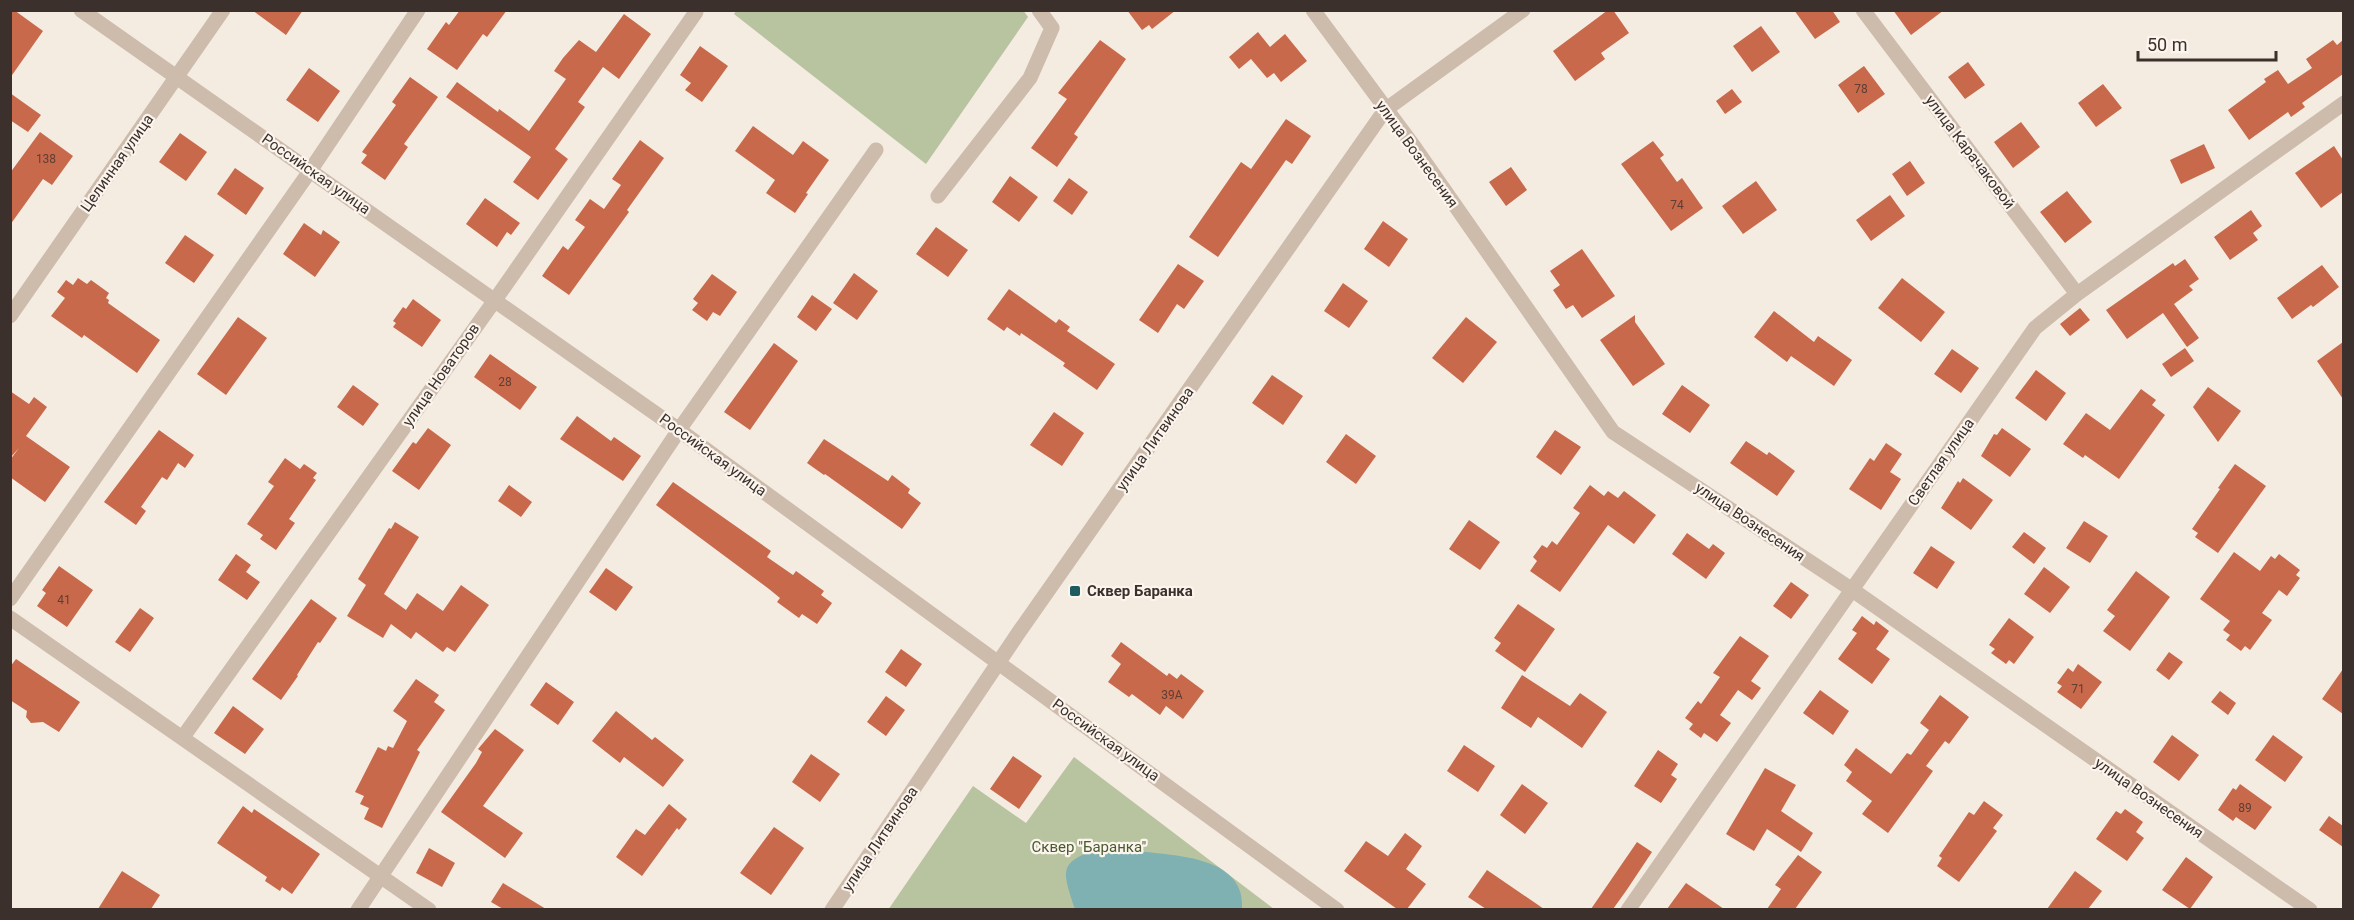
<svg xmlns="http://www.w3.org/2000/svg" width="2354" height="920" viewBox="0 0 2354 920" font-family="Roboto,sans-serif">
<rect width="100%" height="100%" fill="#f4ebe1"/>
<path fill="#b8c4a0" d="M736,11l287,-1 5,7 -102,147 -192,-150z
M1074,757l200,152 -386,1 85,-124 53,37z"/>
<path fill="#7fb0b2" d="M1104,846c14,0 27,4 42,6 36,4 100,7 96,57h-167c-14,-43 -16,-46 29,-63z"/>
<path fill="#c8694b" d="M10,10h4l29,21 -33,47z
M252,10h51l-17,25z
M460,10h47l-20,27 -4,-3 -26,36 -30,-21 19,-27 3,3z
M1127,10h49l-24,19 -3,-4 -7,5z
M1608,10h5l16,23 -28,20 4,6 -30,22 -22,-30z
M1794,10h38l8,12 -25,17z
M1893,10h51l-33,25z
M624,14l27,20 -32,45 -16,-12 -25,35 7,5 -30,42 13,10 -30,41 -25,-18 18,-25 -85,-60 11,-15 41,30 1,-3 30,22 37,-52 -12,-8 9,-13 16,-18 17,12z
M1761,26l19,26 -28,20 -19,-26z
M1258,32l12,15 15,-13 22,27 -26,21 -7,-9 -7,5 -16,-19 -12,10 -10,-12z
M1100,40l26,19 -52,75 4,3 -21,30 -26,-19 36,-49 -9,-6z
M2333,40l4,5 6,-5v34l-41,29 3,4 -14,10 -3,-5 -39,28 -21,-30 38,-28 -2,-3 14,-9 10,14 24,-16 -6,-9z
M700,46l28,20 -26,36 -17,-12 6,-7 -11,-8z
M1968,62l17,23 -20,14 -17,-22z
M1864,66l21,28 -27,19 -20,-28z
M309,68l31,23 -22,31 -32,-22z
M410,77l28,20 -34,47 4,3 -23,33 -24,-17 6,-8 -5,-3 34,-47 -4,-3z
M2103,84l19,24 -26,19 -18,-24z
M1732,89l10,13 -17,12 -9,-13z
M10,93l31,22 -13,17 -18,-12z
M1286,119l25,17 -19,28 -6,-4 -68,97 -29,-20 52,-75 10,7z
M2021,122l19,25 -27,21 -19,-26z
M753,126l40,29 10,-14 26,19 -23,33 2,1 -13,19 -29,-20 9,-13 -40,-29z
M40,132l33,24 -21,29 -9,-6 -33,46v-52z
M180,133l27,19 -21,29 -27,-19z
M640,140l24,18 -37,52 2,2 -60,83 -27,-19 21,-30 5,4 17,-23 -10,-7 15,-21 14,10 17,-24 -9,-6z
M1653,141l11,14 -4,3 17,24 5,-4 21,30 -32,23 -50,-67z
M2204,144l11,24 -34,16 -11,-24z
M2334,146l9,14v32l-22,16 -26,-35z
M1910,161l15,22 -18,13 -15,-22z
M1511,167l16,23 -21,16 -17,-24z
M235,168l29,20 -18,27 -29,-21z
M1010,176l28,21 -19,25 -27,-20z
M1069,178l19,14 -16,23 -19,-14z
M1756,181l21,29 -34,24 -21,-28z
M2067,191l25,31 -27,21 -25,-31z
M1890,195l15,21 -34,25 -15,-21z
M485,198l35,25 -9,12 -4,-3 -10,15 -31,-23z
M2251,210l11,16 -9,7 5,7 -28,20 -16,-23z
M1383,221l25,18 -19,28 -25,-18z
M304,223l17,12 2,-5 17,12 -25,35 -32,-23z
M936,227l32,23 -20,27 -32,-23z
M185,235l29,20 -20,28 -29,-20z
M1582,249l33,47 -33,22 -9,-13 -7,4 -13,-19 7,-5 -10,-14z
M2185,259l14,20 -10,7 4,4 -19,14 25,34 -12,9 -24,-34 -36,26 -21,-29 67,-47 2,3z
M1178,264l26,17 -20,28 -7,-5 -19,29 -19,-13z
M2322,265l17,22 -26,20 -2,-2 -19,14 -15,-21z
M854,273l24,18 -21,29 -24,-17z
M712,274l25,18 -17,24 -7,-4 -6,9 -15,-11 6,-7 -5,-4z
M78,278l9,6 4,-4 18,13 -3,5 3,2 -1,3 52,37 -23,33 -53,-38 -2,3 -31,-22 14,-18 -8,-6 9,-12 7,5z
M1902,278l43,34 -24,30 -43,-34z
M1343,283l25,18 -19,27 -25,-17z
M1009,289l47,34 3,-4 11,8 -3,4 48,33 -18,26 -34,-24 2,-3 -44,-30 -1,3 -13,-9 -3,4 -17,-12z
M812,295l20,14 -16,22 -19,-14z
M413,299l28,21 -19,27 -29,-20 3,-4 -3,-2 10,-14 3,2z
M2080,308l10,12 -20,16 -10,-12z
M1774,311l40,31 4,-6 34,24 -18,26 -43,-30 -4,6 -33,-25z
M1635,315v7l30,42 -32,22 -33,-46z
M238,317l29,21 -41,57 -29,-21z
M1466,317l31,25 -34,41 -31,-25z
M2343,342v57l-26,-38z
M774,343l24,18 -48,69 -26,-18z
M2185,348l9,13 -23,16 -9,-13z
M1952,349l27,19 -18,25 -27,-19z
M490,354l47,33 -17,23 -46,-33z
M2036,370l30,23 -20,28 -31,-23z
M1272,375l31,21 -20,29 -31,-22z
M353,385l26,19 -16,22 -26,-19z
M1682,385l28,20 -20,28 -28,-19z
M2208,387l33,24 -23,31 -25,-35z
M2141,389l15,11 -4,5 13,10 -46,64 -34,-24 -2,3 -20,-14 23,-31 24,17z
M10,391l19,13 5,-7 13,10 -21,29 44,31 -25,35 -35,-25v-17l9,-12 -9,10z
M1054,412l30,21 -22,33 -32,-21z
M577,416l34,25 3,-4 27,19 -18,25 -63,-42z
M428,428l23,17 -32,45 -27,-19 21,-29 3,2z
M2002,428l29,21 -21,28 -29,-21 13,-22 3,1z
M159,430l35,25 -9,13 -7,-5 -11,17 -5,-3 -21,30 5,4 -10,14 -32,-23z
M1555,430l26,17 -20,28 -25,-18z
M1346,434l30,22 -20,28 -30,-22z
M824,439l64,42 4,-6 18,14 -2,4 13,10 -19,26 -77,-55 -1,1 -17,-12z
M1746,441l21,14 2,-3 26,19 -18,25 -47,-33z
M1886,443l16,11 -12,18 11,7 -20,31 -32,-21 21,-31 4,3z
M285,458l15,11 4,-5 13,9 -4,5 3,2 -27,39 6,4 -19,27 -16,-11 3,-4 -16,-11 27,-38 -6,-4z
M2235,464l31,22 -48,67 -23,-16 3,-4 -6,-4 28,-40 -2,-1z
M1963,478l30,22 -22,30 -30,-22 17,-27 2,2z
M673,482l98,69 -4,6 26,18 3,-4 28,20 -3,4 11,8 -15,21 -15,-10 -3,4 -22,-16 3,-4 -11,-9 -113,-84z
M509,485l23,17 -11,15 -23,-16z
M1590,485l14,11 4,-5 10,7 6,-7 32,24 -22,29 -26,-19 -48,67 -30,-21 7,-10 -4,-4 9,-12 5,3 5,-7 5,4 23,-32 -7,-5z
M1469,520l31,22 -20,28 -31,-21z
M2084,521l24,15 -18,27 -24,-15z
M395,522l24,15 -35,57 22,16 11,-17 26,18 18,-26 28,20 -34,47 -8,-5 -4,5 -27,-20 -5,7 -20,-15 -8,14 -36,-22 19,-31 -8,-6 31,-51 2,1z
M2024,532l22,16 -12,16 -22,-17z
M1687,533l22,16 4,-5 12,9 -19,26 -34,-25z
M1931,546l24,16 -18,27 -24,-16z
M2234,552l26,19 11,-15 4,3 4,-5 21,16 -4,5 4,3 -13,18 -8,-6 -17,23 10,7 -22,30 -5,-4 -4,5 -15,-11 4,-5 -7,-5 7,-9 -30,-22z
M236,554l15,11 -5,7 14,10 -13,18 -29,-20z
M59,566l34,24 -26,37 -30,-21 9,-13 -4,-3z
M2044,567l26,20 -20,26 -26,-19z
M606,568l27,19 -17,24 -27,-19z
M2136,571l34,26 -40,54 -27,-20 12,-15 -8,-6z
M1791,582l18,13 -18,24 -18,-13z
M311,599l26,19 -17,25 -2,-1 -21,33 1,1 -17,24 -29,-21z
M1518,604l37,25 -30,43 -30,-21 6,-8 -7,-5z
M140,608l14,10 -24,34 -15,-10z
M1862,616l12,9 2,-4 13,10 -13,18 14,10 -18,25 -34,-25 19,-26 -5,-3z
M2009,618l25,19 -20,27 -5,-4 -3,4 -15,-11 4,-4 -6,-4z
M1740,636l29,20 -18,25 10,7 -9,12 -14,-10 -18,25 11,8 -14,19 -13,-9 -3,5 -12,-9 4,-5 -8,-6 13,-17 3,3 19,-27 -7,-4z
M1121,642l46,34 2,-3 8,6 4,-5 23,17 -21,28 -17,-13 -6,9 -28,-21 -3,3 -21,-15 13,-18 -10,-8z
M901,649l21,15 -16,23 -21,-15z
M2169,652l14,10 -14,18 -13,-10z
M16,659l64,43 -21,30 -16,-10 -12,1 -5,-6 1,-6 -17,-11v-33z
M2078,664l24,18 -21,27 -24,-17 5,-6 -5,-3 11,-15 5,4z
M2343,669v45l-21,-15z
M1522,675l48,31 10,-13 27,19 -25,36 -44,-31 -7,11 -30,-20z
M416,679l23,16 -5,7 11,8 -28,40 3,2 -38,76 -18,-9 5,-11 -9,-4 4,-8 -9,-4 23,-45 8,4 2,-5 5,2 14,-27 -14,-10z
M546,682l28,20 -16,23 -28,-20z
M1820,690l29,21 -16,24 -30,-22z
M2220,691l16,12 -8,12 -17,-13z
M1940,695l29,22 -20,27 -4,-3 -19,25 7,5 -45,62 -26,-19 10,-13 -26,-20 6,-9 -8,-7 12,-17 35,26 16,-21 4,2 18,-25 -9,-7z
M886,696l19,14 -19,26 -19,-14z
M233,706l31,23 -19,25 -31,-21z
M616,711l36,29 3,-3 29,23 -21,27 -39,-30 -4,6 -28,-22z
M495,729l29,21 -41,56 40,27 -18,25 -64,-46 35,-49 6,-11 -4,-3z
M2172,735l27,20 -20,26 -26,-19z
M2273,735l30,22 -18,25 -30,-22z
M1464,745l31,21 -17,26 -31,-21z
M1658,750l20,14 -7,11 6,4 -16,24 -27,-17z
M811,754l29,20 -20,28 -28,-20z
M1013,756l29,20 -23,33 -29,-20z
M1765,768l31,17 -15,26 32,22 -12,19 -34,-23 -13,22 -28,-17z
M1522,784l26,19 -23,31 -25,-19z
M2240,784l32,23 -17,23 -19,-13 -3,4 -15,-11 15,-22 3,2z
M1984,801l19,14 -10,13 4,3 -38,51 -22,-16 5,-8 -3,-2 30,-44 5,3z
M669,804l18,15 -8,11 -2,-2 -35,48 -26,-19 20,-28 9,6z
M243,806l9,7 2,-4 66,45 -28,40 -10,-7 -2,4 -15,-10 2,-4 -50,-34z
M2125,809l18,13 -7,10 8,6 -17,23 -31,-22 20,-28 5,3z
M2329,816l14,10v21l-24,-17z
M774,827l30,21 -33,47 -31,-22z
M1405,833l17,13 -16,23 20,15 -19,25h-10l-53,-38 22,-30 22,15z
M1637,842l15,10 -26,39 -13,18h-22z
M429,848l26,15 -13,24 -26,-14z
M1798,855l24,17 -27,37h-28l14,-20 -6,-4z
M2186,857l27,20 -23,32 -28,-19z
M1487,870l57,39h-58l-18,-12z
M122,871l38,24 -9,14h-53z
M2075,871l27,20 -14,18h-41z
M503,883l43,26h-43l-12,-7z
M1686,883l38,26h-57z"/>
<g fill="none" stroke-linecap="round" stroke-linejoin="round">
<path stroke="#cdbbac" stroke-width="15" d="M81,10l598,420 658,480
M1863,10l214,284
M938,196l92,-118 22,-50 -13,-18
M10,316l213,-306
M10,599l300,-428 108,-161
M10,618l419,292
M183,737l312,-437 201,-288
M358,910l321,-480 197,-280
M832,910l187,-278 366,-522 138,-100
M1628,910l407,-582 42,-34 267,-191"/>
<path stroke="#cdbbac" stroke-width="15" d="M1313,10l102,138 198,284 238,157 459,321"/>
</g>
<rect fill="#1f5a5e" stroke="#fbf5ee" stroke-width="2" x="1069" y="585" width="12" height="12" rx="3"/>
<g text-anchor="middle" stroke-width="4.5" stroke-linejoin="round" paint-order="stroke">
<g font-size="12" fill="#5e3e33">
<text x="1861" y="93">78</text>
<text x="46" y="163">138</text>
<text x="1677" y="209">74</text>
<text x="505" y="386">28</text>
<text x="64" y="604">41</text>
<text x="2078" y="693">71</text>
<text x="1172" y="699">39А</text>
<text x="2245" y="812">89</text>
</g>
<g font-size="15" fill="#3b302b" stroke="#fbf5ee">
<text transform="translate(1970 152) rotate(53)" y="5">улица Карачаковой</text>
<text transform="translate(1417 154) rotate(54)" y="5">улица Вознесения</text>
<text transform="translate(117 163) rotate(-55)" y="5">Целинная улица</text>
<text transform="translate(316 174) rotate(35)" y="5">Российская улица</text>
<text transform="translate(441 375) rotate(-55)" y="5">улица Новаторов</text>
<text transform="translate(1155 439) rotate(-55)" y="5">улица Литвинова</text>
<text transform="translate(713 455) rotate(36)" y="5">Российская улица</text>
<text transform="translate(1941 462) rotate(-55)" y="5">Светлая улица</text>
<text transform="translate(1750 522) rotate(34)" y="5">улица Вознесения</text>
<text transform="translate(1106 740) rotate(36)" y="5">Российская улица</text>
<text transform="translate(2149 798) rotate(35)" y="5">улица Вознесения</text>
<text transform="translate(880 839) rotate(-56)" y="5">улица Литвинова</text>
</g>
<g font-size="15" font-weight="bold" fill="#3b302b" stroke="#fbf5ee" text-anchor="start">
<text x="1087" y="596">Сквер Баранка</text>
</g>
<g font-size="15" fill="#4a5a2e" stroke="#fbf5ee">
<text x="1089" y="852">Сквер "Баранка"</text>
</g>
</g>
<rect width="2354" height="920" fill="none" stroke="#3b302b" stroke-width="24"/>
<path d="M2138 51v9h138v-9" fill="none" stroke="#3b302b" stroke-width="3"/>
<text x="2147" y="51" font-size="18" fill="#3b302b" stroke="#fbf5ee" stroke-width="4.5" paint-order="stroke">50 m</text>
</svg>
